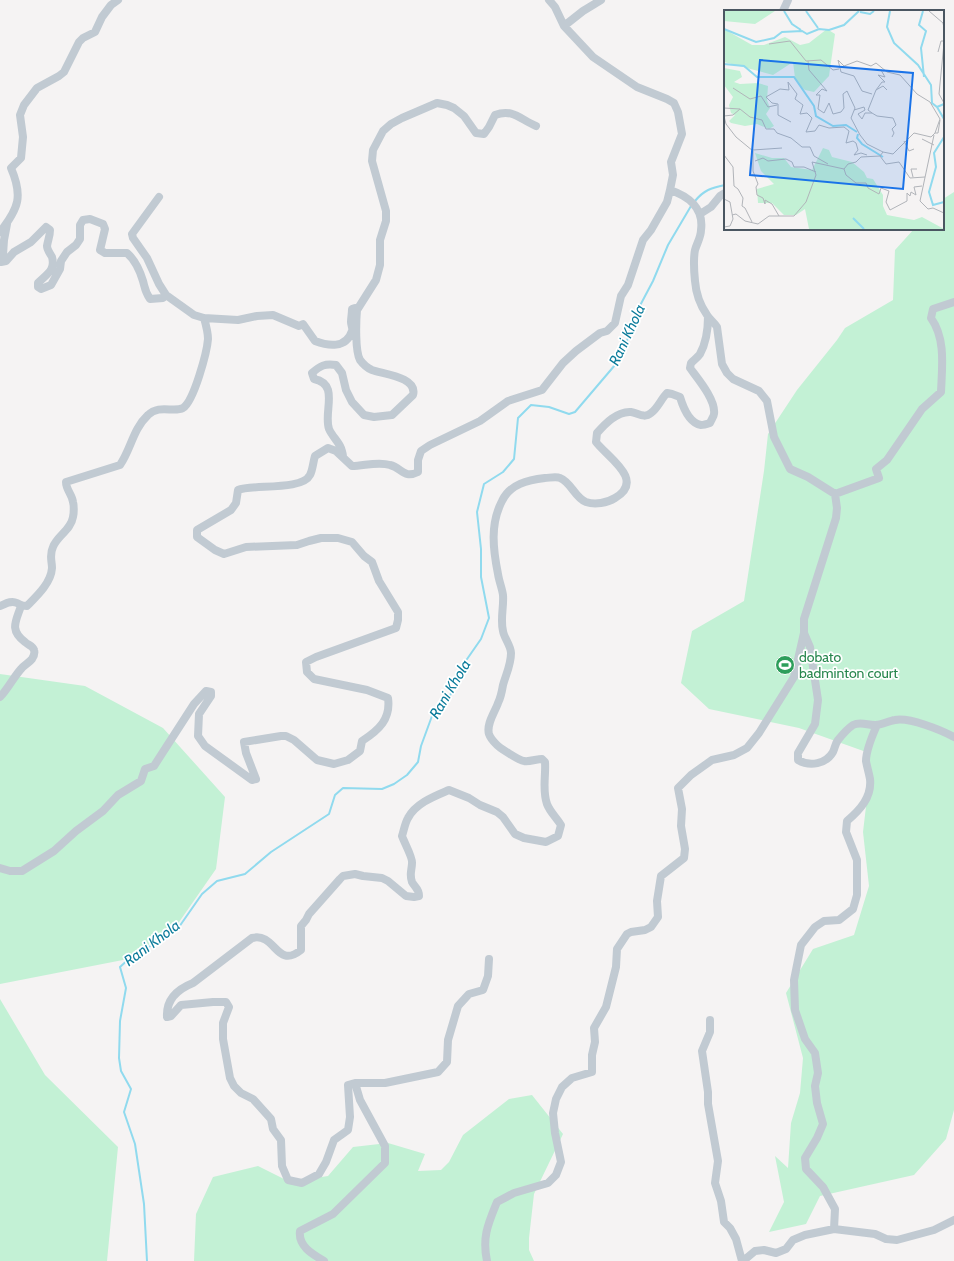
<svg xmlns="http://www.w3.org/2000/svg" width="954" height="1261" viewBox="0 0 954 1261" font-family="Cabin,sans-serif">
<rect width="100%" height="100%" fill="#f5f3f3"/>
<path fill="#c3f1d5" d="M954,192v918l-8,29 -32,36 -94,21 -14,28 -37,8 15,-30 -9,-46 13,12 3,-45 9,-30 3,-35 -17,-65 27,-44 41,-14 15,-49 -6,-54 4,-34 2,-45 -70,-25 -90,-19 -28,-26 11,-52 52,-30 20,-130 4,-37 29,-44 40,-50 8,-12 48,-28 2,-50 19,-21h29v-30z
M0,674l85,12 78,42 62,69 -9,72 -39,56 -49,34 -128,25z
M0,999l45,76 73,72 -11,114h-107z
M532,1095l31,39 -29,60 -5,44v12l5,11h-340l2,-47 17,-37 45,-11 32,16 38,-6 25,-29 35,-4 37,11 -7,17 23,-1 8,-8 14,-27 46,-36z"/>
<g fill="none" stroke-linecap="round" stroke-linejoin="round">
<path stroke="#90daee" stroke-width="2" d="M695,201c9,-11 16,-13 30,-16
M147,1261l-3,-57 -9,-60 -11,-32 7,-23 -10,-18 -2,-13 1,-37 6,-33 -6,-21 11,-10 23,-13 25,-17 23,-33 15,-13 28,-7 26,-22 58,-38 6,-19 8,-7 39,1 12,-5 13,-9 11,-13 3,-16 11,-30 16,-16 17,-38 16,-23 8,-21 -8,-41v-28l-4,-37 7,-28 19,-12 11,-13 4,-41 13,-13 18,2 20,7 6,-2 40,-47 11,-21 9,-29 18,-34 15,-36 23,-39"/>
<path stroke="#c1cad2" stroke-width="8" d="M549,0l6,7 9,19 29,31 44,30 30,12 7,4 4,9 4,22 -11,28 2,13 -3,15c18,6 34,18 31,40 0,7 -4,13 -6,20 -2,10 -1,21 0,31 1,13 5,24 12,34 3,5 7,7 10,12l5,37 5,9 6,6 26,12 8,10 7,36 16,32 18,8 27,17 2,14 -1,10 -32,101v14l6,14 8,53 -3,24 -17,29v7c12,7 28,4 35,-8 2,-4 2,-8 5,-12 4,-5 9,-11 15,-15 8,-4 16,1 24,0 6,-1 12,-4 18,-5 14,-3 46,10 59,17
M783,11l5,-11
M564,26l19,-15 18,-11
M159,197l-27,37 1,4 14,20 12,26 7,11 28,20 10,3 34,2 19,-4 16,-1 26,11 4,-2 12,17c13,5 31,8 37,-10 1,-3 -1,-6 -1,-9 0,-4 1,-8 1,-13l3,-1 2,2c-1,11 -2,41 3,50 3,4 7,8 12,10 11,4 46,7 41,25l-21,20 -18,2 -10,-2 -12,-13 -6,-12 -4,-17 -6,-8c-11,-2 -16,1 -24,8l2,6c26,5 9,33 15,50 3,7 9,12 12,19 1,3 2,6 2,9
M700,214l11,-7 9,-11 5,-3
M0,232c19,-24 23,-36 11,-64l10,-10 2,-21 -3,-22 4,-10 13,-17 22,-12 5,-4 15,-30 4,-4 12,-6 7,-15 9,-12 7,-5
M0,260l3,-5 1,-15 3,-16
M0,261l1,1 5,-1 8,-9 17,-10 15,-15 4,3c0,6 -2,10 -3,16 0,4 3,7 5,11 4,14 -7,18 -14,26v4l3,2 10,-4 9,-16 1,-8 6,-9 9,-7 4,-6v-14l3,-5 7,-1 13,5 2,5 -5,21 5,3h22c8,7 13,18 16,28 2,7 2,11 7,18l13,-1 3,-3
M357,310l19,-30 4,-15v-25l6,-19v-10l-14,-50 1,-11 10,-19 8,-7 11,-6 35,-15 10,2 7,3 10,8 12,17 8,1 5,-7 6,-12c18,-7 26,5 41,11
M835,494l44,-16 -3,-9 11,-9 35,-51 19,-17c1,-25 5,-53 -10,-74l2,-9 21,-7
M0,606c5,-2 11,-6 17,-3 4,2 4,3 10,3 10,-10 24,-23 25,-38 0,-7 -3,-13 1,-21 4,-11 18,-17 20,-30 1,-4 1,-12 0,-15 -1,-8 -7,-12 -7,-20l54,-17c11,-16 13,-36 28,-50 11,-11 26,-2 35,-7 11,-7 24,-56 25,-69 0,-7 -2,-14 -4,-21
M0,697c8,-8 13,-19 21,-28 3,-4 8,-6 11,-10 2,-3 3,-6 2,-9 -1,-4 -6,-5 -9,-8 -16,-12 -9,-21 -4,-36
M0,868l10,3h12l32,-20 22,-20 27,-20 15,-16 23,-14 4,-12 9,-3 40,-62 12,-13 5,1v4l-12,18 -1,22 7,10 47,34 4,-1 -10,-26 -2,-11 37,-6h5l8,4 23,20 17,4 14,-4 12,-9 2,-10c17,-11 29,-22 26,-43l-21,-8 -53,-11 -7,-7 -1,-10 10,-5 80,-29 2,-8v-8l-19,-31 -7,-19 -8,-6 -12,-14 -14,-4h-17l-12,3 -12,4 -51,2 -22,7 -9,-4 -18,-13v-7l34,-20 5,-7 2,-13c14,-6 64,1 72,-15 3,-6 3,-13 5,-19l13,-8 8,3 16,15c12,0 26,-5 38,-1 12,3 14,14 28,7v-12l3,-9 9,-6 50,-24 28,-20 34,-11 21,-27 13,-12 24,-18 7,-2 8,-8 6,-27 7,-11 15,-45 8,-10 16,-28 3,-12
M489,959l-1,17 -5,14 -14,4 -11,12 -10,34 -1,22 -9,10 -53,11h-30l-7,2 2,32 -2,13 -14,10 -8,22 -7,12 -17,9 -14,-3 -6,-14 -1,-26 -8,-11 -2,-10 -18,-20 -12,-6 -7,-7 -4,-8 -7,-39v-16l6,-16 -3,-5h-13l-32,3 -10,11 -4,1c-1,-18 11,-28 26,-34l59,-45c24,-6 24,32 49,12v-24l5,-6 3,-6 31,-35 3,-3 12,-2 8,2 19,2 6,3 18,15 8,1 5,-1c0,-8 -4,-8 -7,-14 -3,-8 0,-12 0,-19 1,-5 -8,-21 -10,-27 2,-6 3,-13 6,-18 8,-15 27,-22 41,-28l20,8 11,7 17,7 6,5 12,17 9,4 22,4 12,-6 3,-11c-5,-8 -11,-13 -14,-21 -5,-14 -1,-28 -2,-42l-3,-3c-5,0 -13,3 -18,2 -4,0 -26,-14 -28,-17 -2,-2 -6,-7 -7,-10 -3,-10 6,-22 9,-31 3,-6 4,-12 5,-18 3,-11 8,-20 8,-32 0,-7 -7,-15 -8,-22 -3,-12 1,-24 0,-36 -1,-7 -4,-14 -5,-21 -5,-25 -8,-50 4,-73 8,-17 26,-21 43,-23 4,0 11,-2 15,0 11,4 15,20 26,24 9,3 21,1 29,-4 31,-18 -8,-41 -19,-56l1,-9c8,-9 20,-22 34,-21 7,1 13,7 20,1 7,-5 10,-14 16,-20l5,1 8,3c3,10 9,26 21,28 3,0 6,-1 9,-2 1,-3 4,-7 4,-9 2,-14 -16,-35 -24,-46l1,-5c3,-3 7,-6 9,-9 6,-11 8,-25 8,-37
M710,1020v12l-8,19 6,41v12l10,57 -3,22 6,18 3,21 6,6 6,11 6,22
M834,1229l1,-20 -12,-22 -17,-18 -1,-11 12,-20 6,-14 -6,-21 -2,-17 3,-13 -3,-20 -10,-14 -10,-29 -1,-30 7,-35 14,-18 9,-6 15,-1 14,-11 4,-14v-35l-11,-28 1,-11c13,-11 25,-24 23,-42 -1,-6 -3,-12 -4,-18 0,-10 7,-27 11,-36
M324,1261c-12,-7 -26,-15 -24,-30l33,-17 52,-51v-17l-25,-46 -5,-17
M487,1261c-5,-24 1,-37 10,-59l17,-9 34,-10 8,-8 5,-13 -6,-29 -2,-20 3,-14 6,-12 10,-9 20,-6v-17l3,-13 -1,-14 12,-21 10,-40 1,-18 10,-15 4,-2 14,-2 6,-3 7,-10 -1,-16 4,-25 23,-18 1,-9 -4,-23 1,-17 -4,-21 13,-13 21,-15 22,-5 13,-7 12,-15 35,-56 10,-44
M743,1261l12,-10 9,-1 12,3 10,-4 7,-9 12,-5 29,-6 41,5 11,5 11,1 37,-10 20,-10"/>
</g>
<defs>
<symbol id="stadium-disc" viewBox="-11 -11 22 22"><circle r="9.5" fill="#2e9e5b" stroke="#fff"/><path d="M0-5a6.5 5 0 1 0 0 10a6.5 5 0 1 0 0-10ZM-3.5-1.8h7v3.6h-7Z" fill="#fff"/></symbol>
</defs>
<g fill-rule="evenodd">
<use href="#stadium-disc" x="774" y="654" width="22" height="22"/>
</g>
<g text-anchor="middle" stroke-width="3.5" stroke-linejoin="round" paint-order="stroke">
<g font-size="14" fill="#27864d" stroke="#fff" text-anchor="start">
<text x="799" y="662">dobato<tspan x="799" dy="16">badminton court</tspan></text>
</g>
<g font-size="15" font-style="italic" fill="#0c7c9b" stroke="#fff">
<text transform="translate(627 335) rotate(-65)" y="5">Rani Khola</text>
<text transform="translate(450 689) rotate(-59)" y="5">Rani Khola</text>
<text transform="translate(152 943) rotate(-37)" y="5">Rani Khola</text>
</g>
</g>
<g transform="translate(724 10)">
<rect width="220" height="220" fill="#f5f3f3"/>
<path d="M0,1h51l-20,13 -31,-3zM0,19l28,16h12l21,-8 15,8 9,-2 18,-14 8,5 -6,42 -15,16 -9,-2 -6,-5 -4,-7 -2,-16 -20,13 -49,-13zM0,58l16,3 2,6 -8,5 6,2 18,-1 10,3 -1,14 3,8 -4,6 8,12 -5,3 -12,-5 -12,2 -14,-3 -2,-2 6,-6 -4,-2 -2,-8 4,-8 -9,-12zM99,138l6,2 3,7 20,5 12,10 3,6 6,1 10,16v11l4,9 27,5 8,-3 22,12h-135l-4,-20 -9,6h-12l-12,-12h-14l-1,-14 17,-5 -13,-13 -6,-18 17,5h12l7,9 21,3z" fill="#c3f1d5"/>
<path fill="none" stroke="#90daee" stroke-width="2" d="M60,1l8,13 9,6M82,1l12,17M166,1l-3,16 7,16 24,22 13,20 1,18 5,4 7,-3M199,1l-4,14 7,6 -5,17 3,29M136,2l10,2 4,-3M0,19l32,13 18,-4 8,-6 20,-1 5,3 12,-5 10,1 15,-5 15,-14M0,54l20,2 13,11h37l20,29 2,10 17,10 13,-1 11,7M213,97l7,12M134,124l-1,4 5,6 21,13M220,127l-10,16 2,14 -7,25 4,13 11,-3M129,208l11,11"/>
<path fill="none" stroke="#b1b4b9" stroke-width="1" d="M205,1l14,12 1,5M220,33l-5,51 5,9M45,34l21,-3 16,20 15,-1 12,10 6,-1M214,42l3,-11h3M84,51l1,9 18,21 -5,-2 -6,6h4l-2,14 6,4 5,-10 4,11 8,-2 3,-4 -1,-14 4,-3 8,17 -4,10 9,17 7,9 16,8M9,78l17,11 11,-3 7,11 9,-2M152,80l6,-8h3l-7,-7 7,2 -4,-7 3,1M148,84l-10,-3 -8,-15 -13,-4 -3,-12 6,6 13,-5 14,5 5,-3 11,9 13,3 17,19 13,8 10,17M0,98l16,1M130,100l10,-3 1,3 -7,4 4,5 3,-6h7l-4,-3 8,-20 7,-4 4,4M148,103l5,3 16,2 3,7 -4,4 2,4 -2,4M67,112l-13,-7v-11l-6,-1 -6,-6 14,-8 9,1 -1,-8 9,12 -2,5 8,6 -3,9 7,-1 5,5 -6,14 9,-1 4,-6 10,3 15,-1 5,4 -3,12 7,-2 3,2 2,7 -4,5 7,-2 6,2M211,123h3l2,-13M210,125l-14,66 8,8 5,-1 11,5M198,129l12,6M180,131l5,10 5,-2M29,140l29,-2M0,145l9,12 1,19 4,3 5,9 -1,8 3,2 7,14M156,146l6,8 13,-2 11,16 15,-1M31,151l8,-3 5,3 18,-2 6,3 2,5h10l12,5M189,167l-2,-8h6M198,176l-8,1 2,8 -5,-3 -1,4 -3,-3v8l-17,9 -4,-8 3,-11 -8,-3 -2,6 -11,-6 -2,-5h-10l-10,-8 -2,-6 4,-5 8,-2 5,-5 19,-1 3,-4 10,2 21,-21 17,4 4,-4 5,-14M0,189l6,3 3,17 -3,7 -6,1M8,205l4,-1 9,7 13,3 11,-8h25l12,-14 10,-27 -4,-13 32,7M55,206l-7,-12 -7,-4v4l-2,-6 -6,-3 -1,-8 2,-3 -5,-13v-20l-17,-14 -10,-13 -2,-8 9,-1 7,-6 10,8 12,3 4,9h8l3,4 14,5 11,9h8l4,9 14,8"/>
<path fill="#1a73e8" fill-opacity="0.15" stroke="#1a73e8" stroke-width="2" d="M36,50l153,13 -10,116 -153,-14z"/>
<rect width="220" height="220" fill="none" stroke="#4a5661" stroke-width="2"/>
</g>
</svg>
